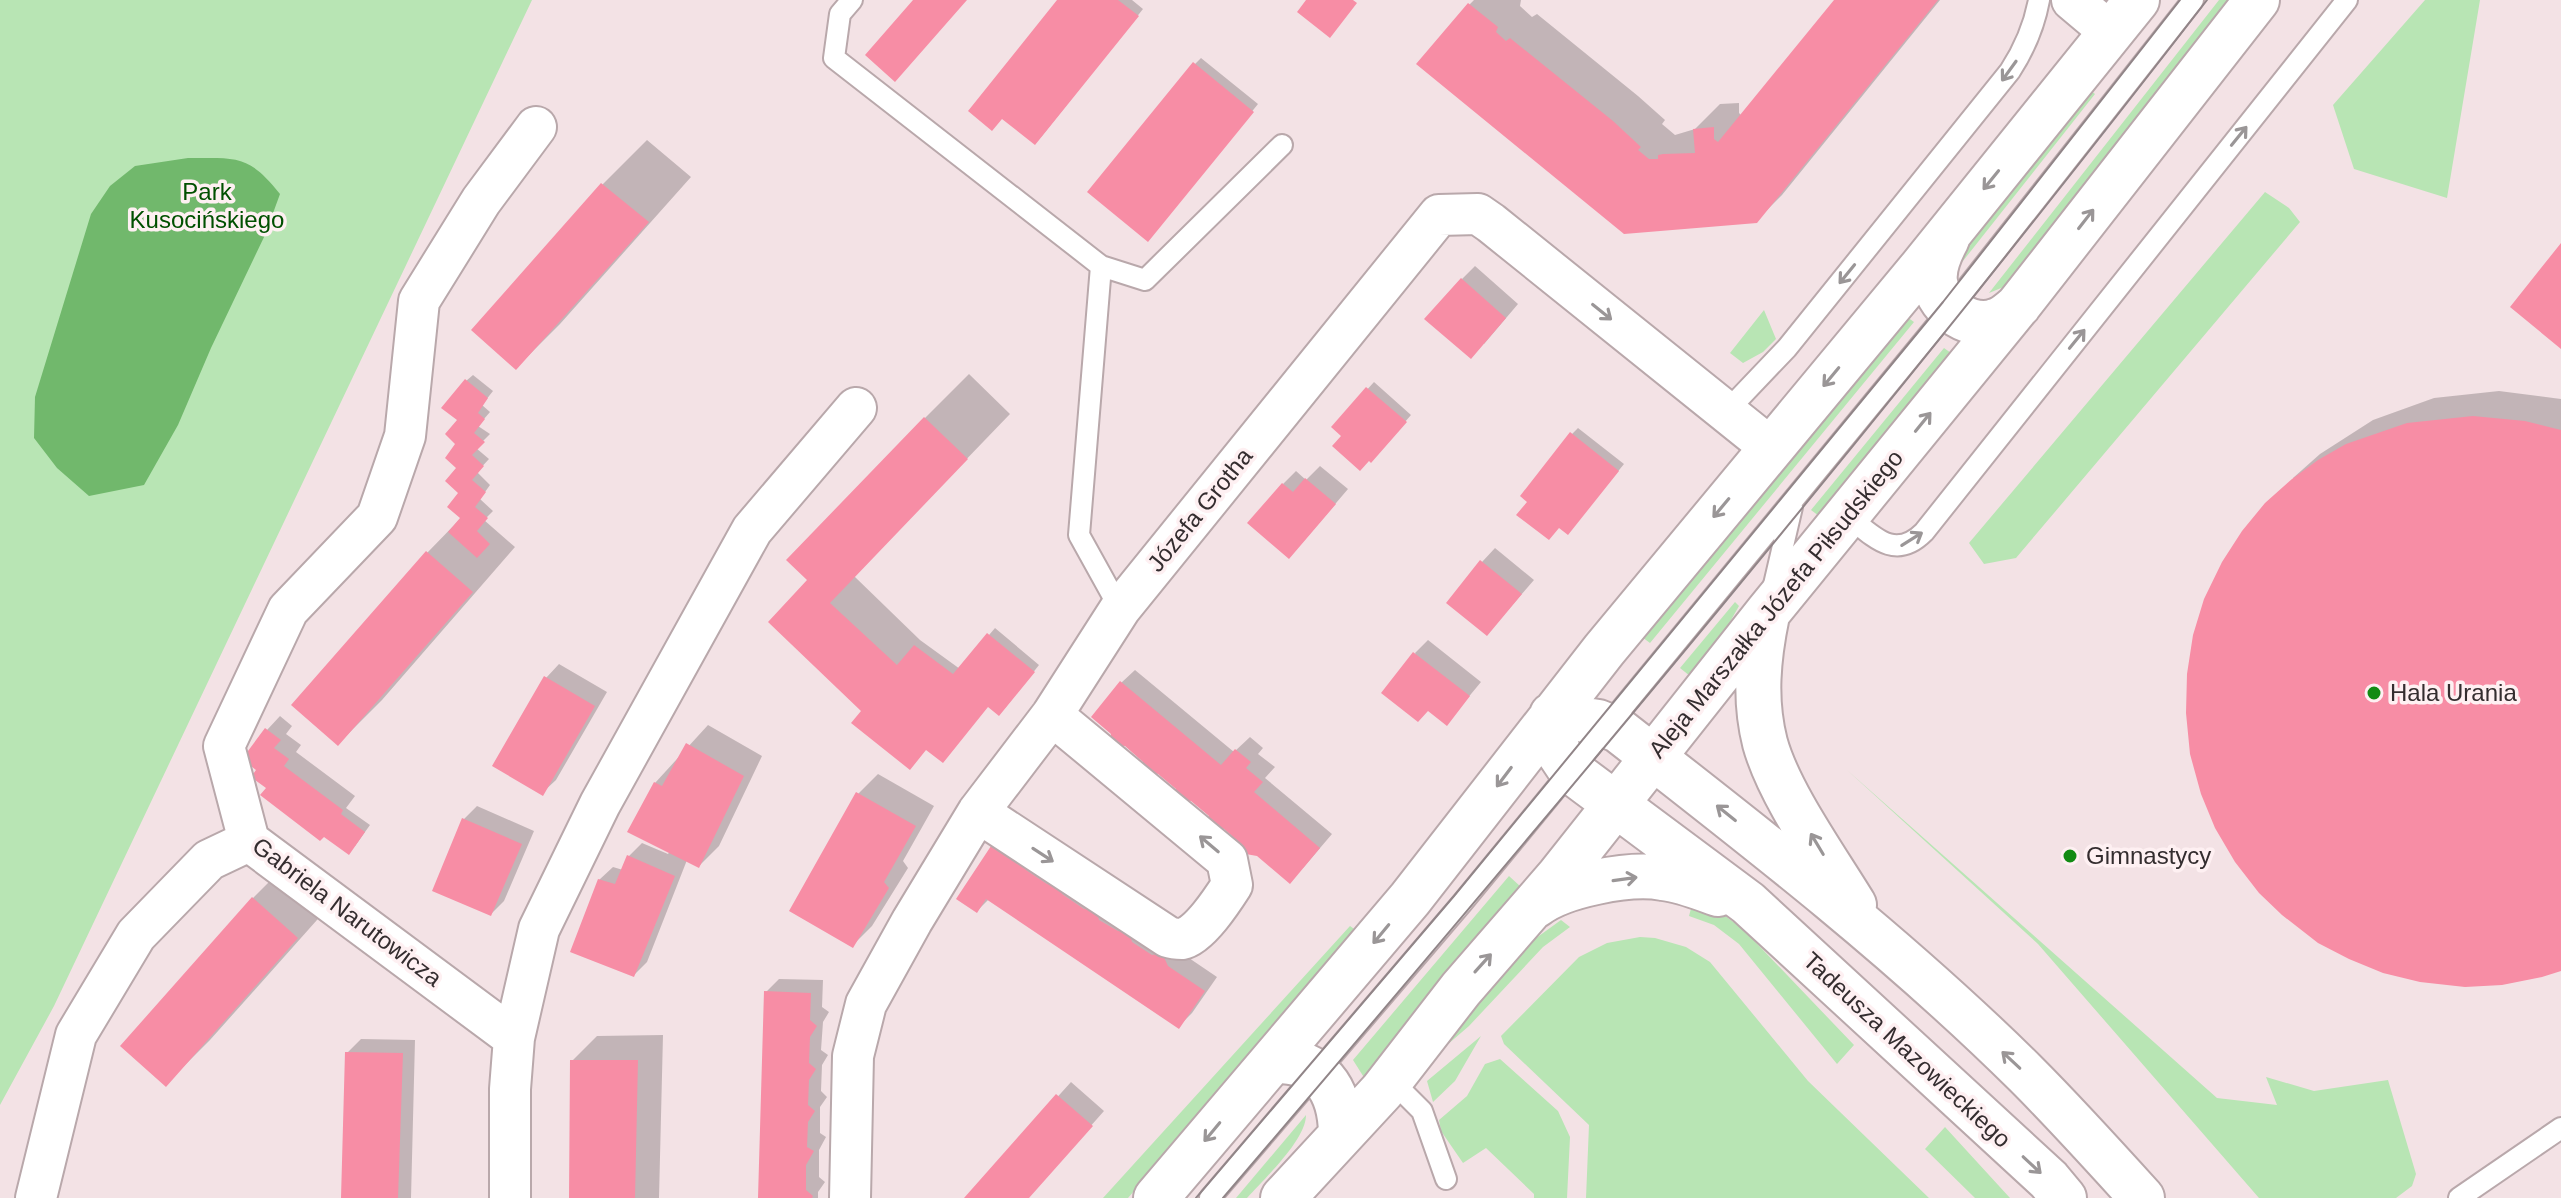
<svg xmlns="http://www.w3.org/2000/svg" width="2561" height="1198" viewBox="0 0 2561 1198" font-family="Arial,sans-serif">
<rect width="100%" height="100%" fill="#f3e2e5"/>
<path fill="#b8e5b4" d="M0,0h532l-478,1006 -54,99z
M2219,0h11l-224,286 -17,7z
M2425,0h55l-33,198 -93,-29 -21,-64z
M2090,90l5,4 -136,172 3,-15z
M2265,192l24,16 11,14 -284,336 -32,6 -15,-21z
M1764,310l12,29 -13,13 -20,11 -13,-10z
M1907,317l7,5 -264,321 -8,-6z
M1944,348l7,5 -132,163 -8,-6z
M1735,602l4,4 -16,28 -33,42 -10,-8z
M1847,770l370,328 60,7 -11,-28 48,14 74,-11 28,94 -4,12 -16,12h-137l-221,-254z
M1509,876l12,11 -156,192 -12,-19z
M1693,901l28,12 22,16 111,116 -17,19 -98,-120 -25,-19 -25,-9z
M1561,920l9,7 -27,20 -74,79 -29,25 80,-98 12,-12z
M1350,926l7,5 -229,267h-25z
M1640,937l15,1 31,9 24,15 98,119 121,117h-343l3,-73 -85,-81 -3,-8 78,-79 28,-14z
M1481,1036l-26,45 -22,21 -6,-21z
M1500,1059l58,52 12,26 -3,61h-33v-4l-48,-46 -23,15 -22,-32 -2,-11 28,-24 18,-32z
M1306,1115c0,25 -42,64 -59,83h-11z
M1945,1127l65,71h-35l-50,-49z"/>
<path fill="#71b86c" d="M188,158c49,0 60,-4 92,36l-15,41 -54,113 -33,77 -34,60 -55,11 -32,-28 -23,-30 1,-41 56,-183 19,-28 25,-20z"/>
<path fill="#0003" d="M1060,0h72l11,9 -102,128z
M1474,0h47l-1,6 12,11 5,-3 101,82 27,24 -3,4 13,11 20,-6 25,-25 19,-1v10l3,3 95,-116h103l-158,195 -26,26 -131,11 -156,-227z
M1201,58l57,46 -104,129 41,-169z
M647,140l44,37 -131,147 -44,44 -42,-38 129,-146z
M1475,266l43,38 -34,40 -22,-65z
M969,374l41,40 -156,162 66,64 40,29 35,-41 44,37 -34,43 -16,-3 -119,-2 -60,-123 115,-162z
M473,375l20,16 -11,14 8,7 -12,14 12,8 -14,14 13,11 -12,13 13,13 -10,14 13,12 -9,9 31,27 -133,153 -44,44 89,-191 35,-36 -4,-73 2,-24 6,-39z
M1374,382l37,33 -34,39 -33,-18 -11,-9z
M2499,391l62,8v570l-268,-491 27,-24 53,-34 61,-22z
M1578,428l46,36 -50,62 -14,-1 12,-91z
M1320,466l28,23 -46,54 -19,-59 13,-13 10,9z
M1495,548l39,32 -47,54 -5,-72z
M1428,640l53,42 -34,41 -32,-70z
M559,664l48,28 -51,88 -14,13 4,-115z
M1135,670l99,82 16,-15 13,11 -5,6 17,13 -10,11 67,56 -29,34 -59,-25 -99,-82 -24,-78z
M280,716l12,10 -6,8 15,11 -5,7 59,44 -9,12 24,17 -15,21 -86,-58 -10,-19 8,-39z
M708,725l54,31 -43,90 -20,20 -12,-6 -40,102 -13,13 -35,-95 14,-13 10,3 6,-14 13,-13 26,11 2,-3 -15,-68z
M878,774l56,32 -31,55 5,7 -36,58 -20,20 6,-152z
M477,806l57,25 -30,70 -13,13 -27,-95z
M1006,834l211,143 -25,36 -13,13 -190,-127 -12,12 15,-63z
M297,854l44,39 -131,147 -44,44 -43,-38 130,-148z
M779,979l44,1 -1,27 7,5 -6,10 -2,28 7,5 -6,10 -1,26 6,6 -7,10v26l6,4 -7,13v27l6,5 -7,10v6h-58l6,-206z
M663,1035l-4,163h-88l1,-137 25,-25z
M361,1039l54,1 -4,158h-67l3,-145z
M1071,1082l33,29 -77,87h-61z"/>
<path fill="#f78da5" d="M913,0h54l-72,82 -30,-27z
M1057,0h61l21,16 -104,129 -33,-26 -10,12 -24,-20z
M1306,0h47l4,3 -27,35 -33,-26z
M1834,0h104l-181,223 -133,11 -208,-170 52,-61 30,24 -2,5 10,9 4,-3 103,83 28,26 -3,3 11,9h9v-4l5,-1 32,-1 -2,-24 21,-2v12l4,3z
M1193,62l61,50 -106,130 -61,-50z
M601,183l48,39 -133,148 -45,-40z
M2561,243v106l-51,-42z
M1461,278l45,40 -35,41 -47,-40z
M465,379l23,19 -10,15 7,6 -11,14 11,9 -13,13 12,11 -12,14 14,12 -11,15 13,11 -11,13 13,13 -13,14 -29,-26 12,-14 -13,-11 11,-14 -13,-12 11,-13 -11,-10 10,-14 -10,-10 12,-14 -16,-12z
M1366,387l41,35 -36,41 -2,-2 -9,10 -28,-25 9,-10 -10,-9z
M2473,416l52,5 36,9v541l-19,6 -40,8 -37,2 -45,-5 -37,-9 -34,-14 -31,-16 -36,-28 -23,-22 -24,-31 -20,-34 -14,-34 -11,-40 -4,-41 1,-39 6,-39 11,-36 18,-37 20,-31 23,-28 27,-24 26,-19 28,-16 61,-21z
M924,417l44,42 -138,144 67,62 17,-20 39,29 34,-41 48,39 -36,44 -11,-9 -45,56 -17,-13 -16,20 -59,-47 10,-12 -93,-89 39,-42 -21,-20z
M1570,432l49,39 -51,64 -9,-7 -10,12 -33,-25 11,-13 -7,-6z
M1305,478l31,26 -47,55 -42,-36 35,-40 11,9z
M426,551l47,41 -135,154 -47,-41z
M1480,560l42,34 -35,42 -41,-33z
M1413,652l57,44 -23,30 -19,-15 -10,11 -37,-29z
M544,676l51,30 -52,90 -51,-30z
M1120,681l101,84 14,-16 16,13 -5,6 17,14 -9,10 66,56 -30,36 -33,-28 -17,-3 1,-9 -17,-15 -17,-3 2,-10 -18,-15 -16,-2 1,-10 -18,-15 -16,-3 1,-9 -18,-16 -16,-1 2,-11 -20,-17z
M265,728l16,12 -7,8 15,11 -5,7 59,44 -2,4 24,18 -16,23 -25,-18 -4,4 -60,-46 6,-7 -15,-11 5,-7 -14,-11z
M686,743l58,33 -45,92 -72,-36 27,-50 8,4z
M856,792l60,34 -32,56 5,6 -36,60 -64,-37z
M462,818l60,26 -31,72 -59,-25z
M991,846l22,15 8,-4 5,13 21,14 10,-4 5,14 22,15 11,-5 4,16 19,11 10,-3 4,14 20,13 10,-2 6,13 37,25 -26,38 -193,-130 -9,14 -21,-14z
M627,855l48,21 -41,101 -64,-25 28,-73 17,5z
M252,897l46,41 -132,149 -46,-41z
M764,991l47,2 -1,27 7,6 -7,11 -1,26 7,6 -7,11 -1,25 7,6 -7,11 -1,25 7,4 -8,14v25l7,6 -1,2h-54z
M345,1052l58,1 -5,145h-57z
M570,1060h68l-3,138h-66z
M1056,1094l37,32 -64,72h-65z"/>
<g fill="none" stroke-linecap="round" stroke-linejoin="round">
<defs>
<path id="service" d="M852,0l-12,14 -6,44 267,208 -22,269 41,74
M1101,266l44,14 137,-135
M1727,411l60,-63 223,-277c15,-23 24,-44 29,-71
M1847,515c25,20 47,47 77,17l423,-532
M1773,589l19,-82
M1391,1080l31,31 24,68
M1210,1198l252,-295 488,-594 243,-309
M2459,1198l102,-70"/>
<path id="minor" d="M2072,0l38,32
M978,812l190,125c3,1 11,2 14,2 17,-3 41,-40 50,-54l-5,-25 -175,-145
M514,1038l-265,-197 -25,-95 64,-136 89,-93 28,-81 14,-135 62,-100 55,-74
M36,1198l40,-163 60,-100 73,-75 40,-19
M510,1198v-109l4,-51 25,-109 61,-125 152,-274 104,-122
M850,1198l3,-142 13,-52 46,-83 66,-109 74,-97 68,-106 319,-394 39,-1 13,9 280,225"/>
<path id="tertiary" d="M1947,239c-7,13 -14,28 -12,43 3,27 38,49 63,38 8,-3 14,-9 21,-15
M1767,615c-9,43 -13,85 -2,128 14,51 61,116 89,162
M1552,715l46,7 20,8c140,109 282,219 408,344 40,40 78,82 116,124
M1552,715l5,35 14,21 177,132 301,277 15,18
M1535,906c27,-21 95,-34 128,-28 19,2 38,10 55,16
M1273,1061c47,-2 67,28 68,72
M1156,1198l254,-299 194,-249 317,-382 216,-268
M1283,1198l99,-107 79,-102 98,-113 209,-264 253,-310 236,-302"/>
</defs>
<use href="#service" stroke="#b9a8ab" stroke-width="24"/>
<use href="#minor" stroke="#b9a8ab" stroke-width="44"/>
<use href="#tertiary" stroke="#b9a8ab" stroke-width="48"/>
<use href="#service" stroke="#fff" stroke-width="20"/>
<use href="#minor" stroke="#fff" stroke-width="40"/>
<use href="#tertiary" stroke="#fff" stroke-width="44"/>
<path stroke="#918588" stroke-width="2" d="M1196,1198l258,-302 489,-594 237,-302
M1223,1198c336,-393 668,-789 984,-1198"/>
</g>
<defs><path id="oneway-shaft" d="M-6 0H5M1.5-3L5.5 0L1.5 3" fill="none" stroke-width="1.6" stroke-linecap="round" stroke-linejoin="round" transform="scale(2)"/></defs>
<g stroke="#9a9697">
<use href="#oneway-shaft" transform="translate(2009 71) rotate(126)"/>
<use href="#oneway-shaft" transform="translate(2239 136) rotate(-51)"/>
<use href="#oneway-shaft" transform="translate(1991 180) rotate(129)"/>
<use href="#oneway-shaft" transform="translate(2086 219) rotate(-52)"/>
<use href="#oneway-shaft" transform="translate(1847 274) rotate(129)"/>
<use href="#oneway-shaft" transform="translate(1602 312) rotate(39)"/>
<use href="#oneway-shaft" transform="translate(2077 339) rotate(-51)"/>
<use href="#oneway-shaft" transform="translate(1831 377) rotate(130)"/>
<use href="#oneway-shaft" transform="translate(1923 422) rotate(-51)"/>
<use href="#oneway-shaft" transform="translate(1721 508) rotate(130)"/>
<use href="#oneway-shaft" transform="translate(1912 539) rotate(-32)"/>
<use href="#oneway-shaft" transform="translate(1504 777) rotate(127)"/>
<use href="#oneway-shaft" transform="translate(1726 813) rotate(-141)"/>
<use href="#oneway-shaft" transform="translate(1209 844) rotate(-140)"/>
<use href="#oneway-shaft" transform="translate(1817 844) rotate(-121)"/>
<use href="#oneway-shaft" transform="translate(1043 855) rotate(33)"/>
<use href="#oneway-shaft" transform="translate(1625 879) rotate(-8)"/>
<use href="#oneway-shaft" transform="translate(1381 934) rotate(130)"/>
<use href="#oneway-shaft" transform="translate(1483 963) rotate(-48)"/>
<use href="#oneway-shaft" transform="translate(2011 1060) rotate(-137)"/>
<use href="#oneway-shaft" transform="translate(1212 1132) rotate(130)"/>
<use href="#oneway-shaft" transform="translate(2032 1165) rotate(43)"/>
</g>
<g fill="#128b13" stroke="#fef0f2" stroke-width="3">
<circle cx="2374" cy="693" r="8"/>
<circle cx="2070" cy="856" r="8"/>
</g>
<g text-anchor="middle" stroke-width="7" stroke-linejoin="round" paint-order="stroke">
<g font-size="24" fill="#005000" stroke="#fef0f2">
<text x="207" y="200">Park<tspan x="207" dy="28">Kusocińskiego</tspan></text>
</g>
<g font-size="24" fill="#342d2f" stroke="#fef0f2">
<text transform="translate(1200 510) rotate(-51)" y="8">Józefa Grotha</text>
<text transform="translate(1776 604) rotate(-51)" y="8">Aleja Marszałka Józefa Piłsudskiego</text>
<text transform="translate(347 912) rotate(37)" y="8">Gabriela Narutowicza</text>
<text transform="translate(1907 1050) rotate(43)" y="8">Tadeusza Mazowieckiego</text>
</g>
<g font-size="24" fill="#342d2f" stroke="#fef0f2" text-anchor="start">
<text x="2390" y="701">Hala Urania</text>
<text x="2086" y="864">Gimnastycy</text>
</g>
</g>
</svg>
